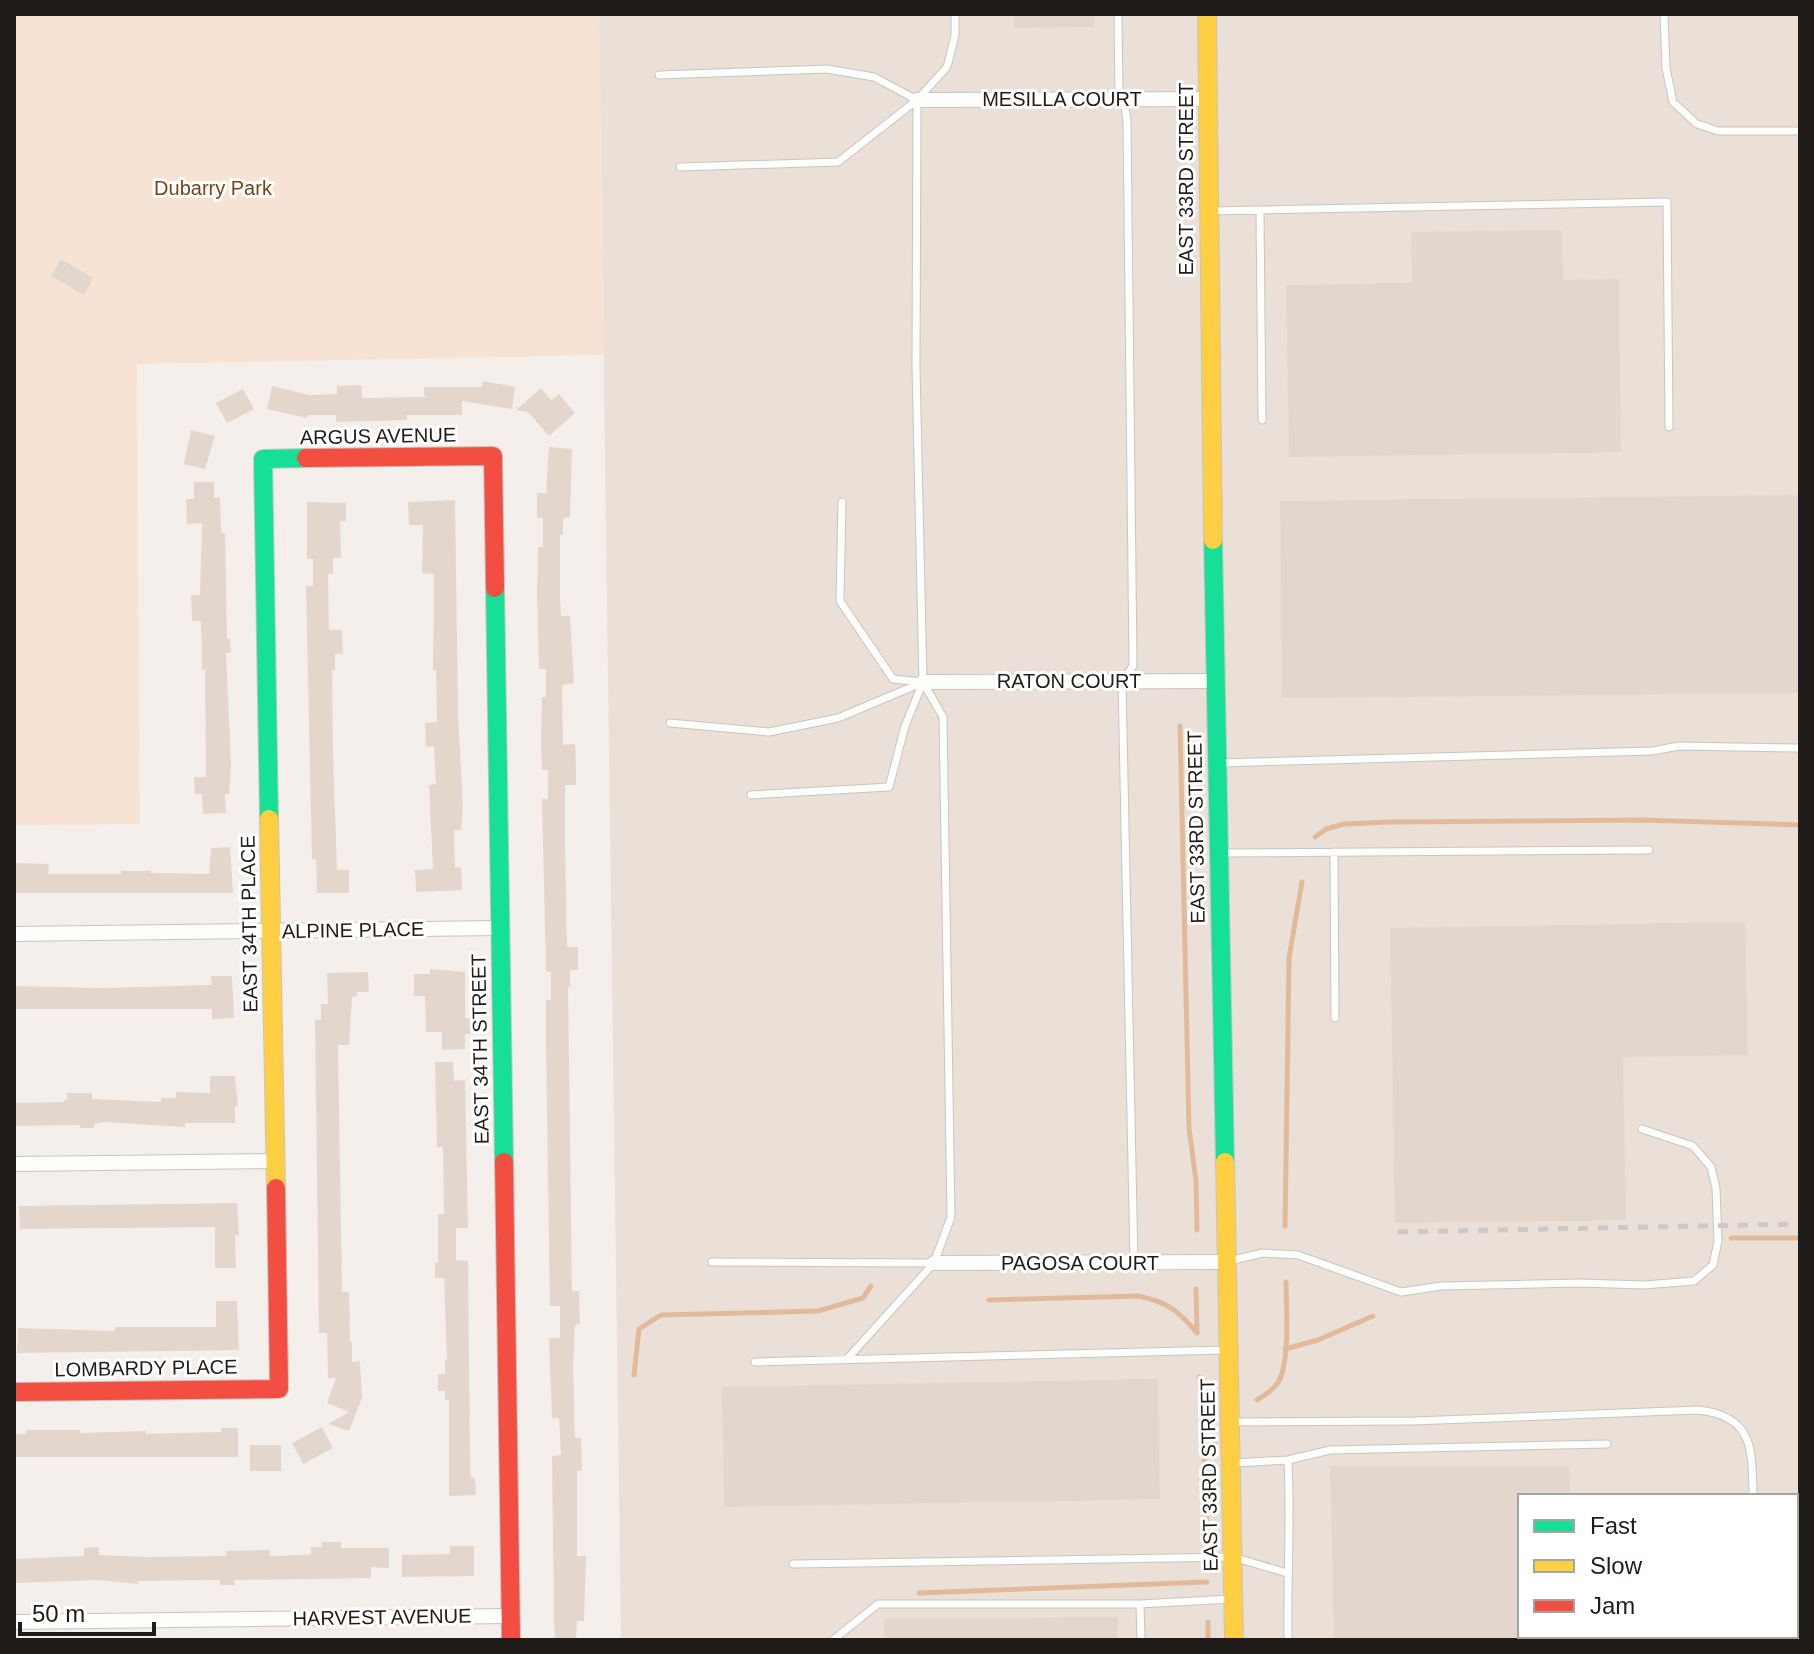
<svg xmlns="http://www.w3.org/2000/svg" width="1814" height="1654" viewBox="0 0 1814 1654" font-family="Arial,sans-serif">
<rect width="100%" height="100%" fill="#f4efeb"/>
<path fill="#ebe0d7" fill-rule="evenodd" d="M599,14h1201v1626h-1179zM1520,1496h276v140h-276z"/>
<path fill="#f6e3d4" d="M14,14h585l6,341 -468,9 3,460 -126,1z"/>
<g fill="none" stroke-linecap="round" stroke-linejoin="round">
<path stroke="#e2ba9b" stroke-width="5" d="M1180,726l9,402 7,53 1,49
M1315,837l11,-8 18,-5 46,-2 251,-2 159,5
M1285,1226l4,-268 13,-76
M1731,1238h69
M1196,1289l1,43
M989,1300l149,-4c29,6 40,14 59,37
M1285,1349l33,-9 55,-24
M634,1375l5,-46 22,-14 157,-4 45,-13 8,-12
M1199,1377l5,70
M1257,1400c7,-4 15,-10 20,-16 14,-20 9,-77 9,-102
M1207,1543l-3,-95 11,-6
M919,1593l288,-11
M1208,1622v18"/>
</g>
<path fill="#e3d7cd" d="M1014,14h80v13l-80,1z
M1562,230l1,50 56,-1 2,173 -332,5 -3,-172 126,-2 -1,-51z
M61,259l32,19 -9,17 -33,-19z
M483,381l32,6 -3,22 -50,-8v14h-55v5l-71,2v-7h-28l-1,3 -40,-9 5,-23 37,9 28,-1v-8l24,-1 1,13 65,-1 -3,-2v-8h58z
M541,388l10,12 8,-6 16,19 -26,23 -21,-24 -12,-2z
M243,389l11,20 -27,14 -11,-20z
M191,430l24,6 -10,33 -21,-5z
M549,447l23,2 -2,68 -7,1v17h-3v60l1,21h9l4,67 -12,2 1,60 12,-1 1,25v16h-11v60l2,102h11v23h-8v17h-2l4,304h7l1,33 -5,1 -2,44 2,69h6l1,33h-5v85h9l-2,65h-7l-1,19h-21l-1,-19 -2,-165 9,-1 -2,-37h-7l-3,-80h11v-32h-10l-4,-259v-47h5v-28l-5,-1 -4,-172h6v-29h-6l-1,-25 1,-48h4v-28h-7l-2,-74 1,-48h5v-29h-6v-25h9z
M194,482h20v16l6,-1 1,36h4l2,106h3l1,14h-5l5,113 -2,28h-4l1,19 -23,1 -1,-20h-7l-1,-17h12l-1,-107h-3l-1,-49h-9l-1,-26h9l2,-72 -15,1 -1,-25h8z
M1800,495v198l-518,5 -2,-197z
M455,500l3,213 5,95 -2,22h-7l1,38 6,-1 1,23 -46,2 -1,-22 18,-1 -4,-84 7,-1 -2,-38 -8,1 -1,-24 12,-1 -1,-52h-3l1,-96 -12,-1 1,-48h-14l-1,-23z
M307,502l39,1v18h-6l1,37h-8v16h-5l1,56h13l1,24h-8v16h-3l1,84 4,116h12v23h-32l-1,-34h-4l-6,-273h7v-27h-6z
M230,847l3,46h-219v-30l35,1 -1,10h73v-3h30v2l58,1 2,-26z
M1745,922l3,133 -125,2 3,163 -231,3 -5,-295z
M430,969l35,3v46h5v16h-5v15l-23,1v-18h-16l-1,-36h-11v-22h16z
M368,972l1,20h-12v4l-5,1 -3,48h-11l4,247h7l1,50h2v20l8,-1 2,37 -13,33 -21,-7 21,-12 -22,-9 9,-25h-8l-1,-45h-8l-4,-313h6v-16h7l-1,-31z
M211,976h21l2,42 -22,1v-10h-197l-1,-23 88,2 110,-3z
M435,1062h18l1,19 11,-1 3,148h-12v32l12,1 2,201 1,16h4l1,17 -27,1v-96h-4v-9h-7v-17h7v-14h2l-3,-82h-9v-15h3v-49h6l-1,-67h-6z
M210,1076h25l3,30h-3v17h-50v4l-81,-5 -10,2v4h-14v-3l-66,1v-23l50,-1v-3l3,1v-7h25v6l69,3v-4h15v-6l34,1z
M237,1203l2,32h-4l1,33h-21v-41l-195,2 -1,-23z
M216,1301h21l2,49 -222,3 1,-25 97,3v-4h101z
M1158,1379l2,120 -436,8 -2,-120z
M322,1427l11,21 -30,16 -11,-21z
M221,1428h17v29h-224v-23h12v-4h54v3l66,-2v3l75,-2z
M250,1445h31v26h-31z
M1330,1466h239l1,30h-50v144h-186z
M321,1542h20v6h48v20l-18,-1v11l-137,2 1,5h-15v-5l-82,1v3l-39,-4 -85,3v-24l70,-3v-8l14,-1 1,8 49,2 78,-1v-5l44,-1v6l31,-1 10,-1v-7h11z
M450,1546h24v30l-72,1v-22l48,-1z
M1118,1617l-1,23h-233v-21z"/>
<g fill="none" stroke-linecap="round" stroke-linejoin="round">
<defs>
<path id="lane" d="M1118,14l1,85 6,9 2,12 6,546 -11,15 12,581
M1664,14l2,54 7,34 24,22 21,7h82
M659,75l168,-6 47,8 43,23
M680,167l158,-5 79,-62 30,-33 8,-31v-22
M1211,211l456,-9 2,225
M1260,211l2,209
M842,502l-2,99 53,78 30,3 -7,-315 1,-267
M670,723l99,9 69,-14 83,-35
M1219,763l433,-12 27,-5 121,2
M751,795l138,-8 16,-61 18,-44
M1334,852l1,166
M1220,853l429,-3
M1229,1261l34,-8 35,2 103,37 40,-6 139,-3 64,2 50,-4 19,-16 5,-24 -2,-53 -5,-21 -18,-21 -51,-17
M712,1262l222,1
M847,1359l87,-96 17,-46 -8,-500 -19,-33
M755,1362l471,-12
M1232,1422l181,-1 285,-11c56,6 54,39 55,86
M1288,1460l42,-10 277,-6
M1233,1463l55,-3c3,60 -1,120 0,180
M1796,1548l4,1
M793,1564l440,-7 54,16
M1140,1604l1,36
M833,1640l45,-36h262l91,-5
M1748,1640v-4"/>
<path id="street" d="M917,100l290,-1
M923,682l292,-1
M14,934l486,-6
M14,1164l261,-3
M934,1263l293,-1
M14,1622l497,-6"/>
<path id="fast" d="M1213,540l12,622
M495,588l9,574
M269,819l-6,-360 43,-1"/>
<path id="slow" d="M1207,14l6,526
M269,819l7,369
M1225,1162l9,478"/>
<path id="jam" d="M306,458l187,-2 2,132
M504,1162l7,478
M14,1392l265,-3 -3,-201"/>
</defs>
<use href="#lane" stroke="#c8c4c1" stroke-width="9"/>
<use href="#street" stroke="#c8c4c1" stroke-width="16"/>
<use href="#fast" stroke="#c8c4c1" stroke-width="20"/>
<use href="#slow" stroke="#c8c4c1" stroke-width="20"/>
<use href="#jam" stroke="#c8c4c1" stroke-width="20"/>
<use href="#lane" stroke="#fdfdfc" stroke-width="7"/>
<use href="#street" stroke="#fdfdfc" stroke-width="14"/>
<use href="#fast" stroke="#16e098" stroke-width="18"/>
<use href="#slow" stroke="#ffcf43" stroke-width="18"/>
<use href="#jam" stroke="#f24e42" stroke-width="18"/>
<path stroke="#cbcac8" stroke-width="5" stroke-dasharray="10 10" stroke-linecap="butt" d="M1398,1232l402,-8"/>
</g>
<g text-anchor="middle" stroke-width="6" stroke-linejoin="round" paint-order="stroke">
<g font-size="20" fill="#201c1a" stroke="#fff">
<text x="1062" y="106">MESILLA COURT</text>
<text transform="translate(1186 179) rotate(-90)" y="7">EAST 33RD STREET</text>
<text transform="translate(378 436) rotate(-1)" y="7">ARGUS AVENUE</text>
<text x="1069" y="688">RATON COURT</text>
<text transform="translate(1196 827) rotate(-91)" y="7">EAST 33RD STREET</text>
<text transform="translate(249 924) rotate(-91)" y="7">EAST 34TH PLACE</text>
<text transform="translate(353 930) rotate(-1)" y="7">ALPINE PLACE</text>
<text transform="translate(480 1049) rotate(-91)" y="7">EAST 34TH STREET</text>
<text x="1080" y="1270">PAGOSA COURT</text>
<text transform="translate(146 1368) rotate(-1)" y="7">LOMBARDY PLACE</text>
<text transform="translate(1209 1475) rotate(-91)" y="7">EAST 33RD STREET</text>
<text transform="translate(382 1617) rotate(-1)" y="7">HARVEST AVENUE</text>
</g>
<g font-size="20" fill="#794516" stroke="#fff">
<text x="213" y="195">Dubarry Park</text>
</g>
</g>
<rect width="1814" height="1654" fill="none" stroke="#201c1a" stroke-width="32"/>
<rect x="1518" y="1494" width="280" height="144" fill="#ffffff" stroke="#a6a4a3" stroke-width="2"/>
<rect x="1534" y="1520" width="40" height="12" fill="#16e098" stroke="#a6a4a3" stroke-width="2"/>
<text x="1590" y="1534" font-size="24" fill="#201c1a">Fast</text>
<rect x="1534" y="1560" width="40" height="12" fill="#ffcf43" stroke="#a6a4a3" stroke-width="2"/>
<text x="1590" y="1574" font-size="24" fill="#201c1a">Slow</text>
<rect x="1534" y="1600" width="40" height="12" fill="#f24e42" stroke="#a6a4a3" stroke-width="2"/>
<text x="1590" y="1614" font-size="24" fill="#201c1a">Jam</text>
<path d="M20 1622v12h134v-12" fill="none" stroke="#201c1a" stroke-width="4"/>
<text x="32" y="1622" font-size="24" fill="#201c1a" stroke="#ffffff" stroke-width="6" paint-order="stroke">50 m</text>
</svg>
